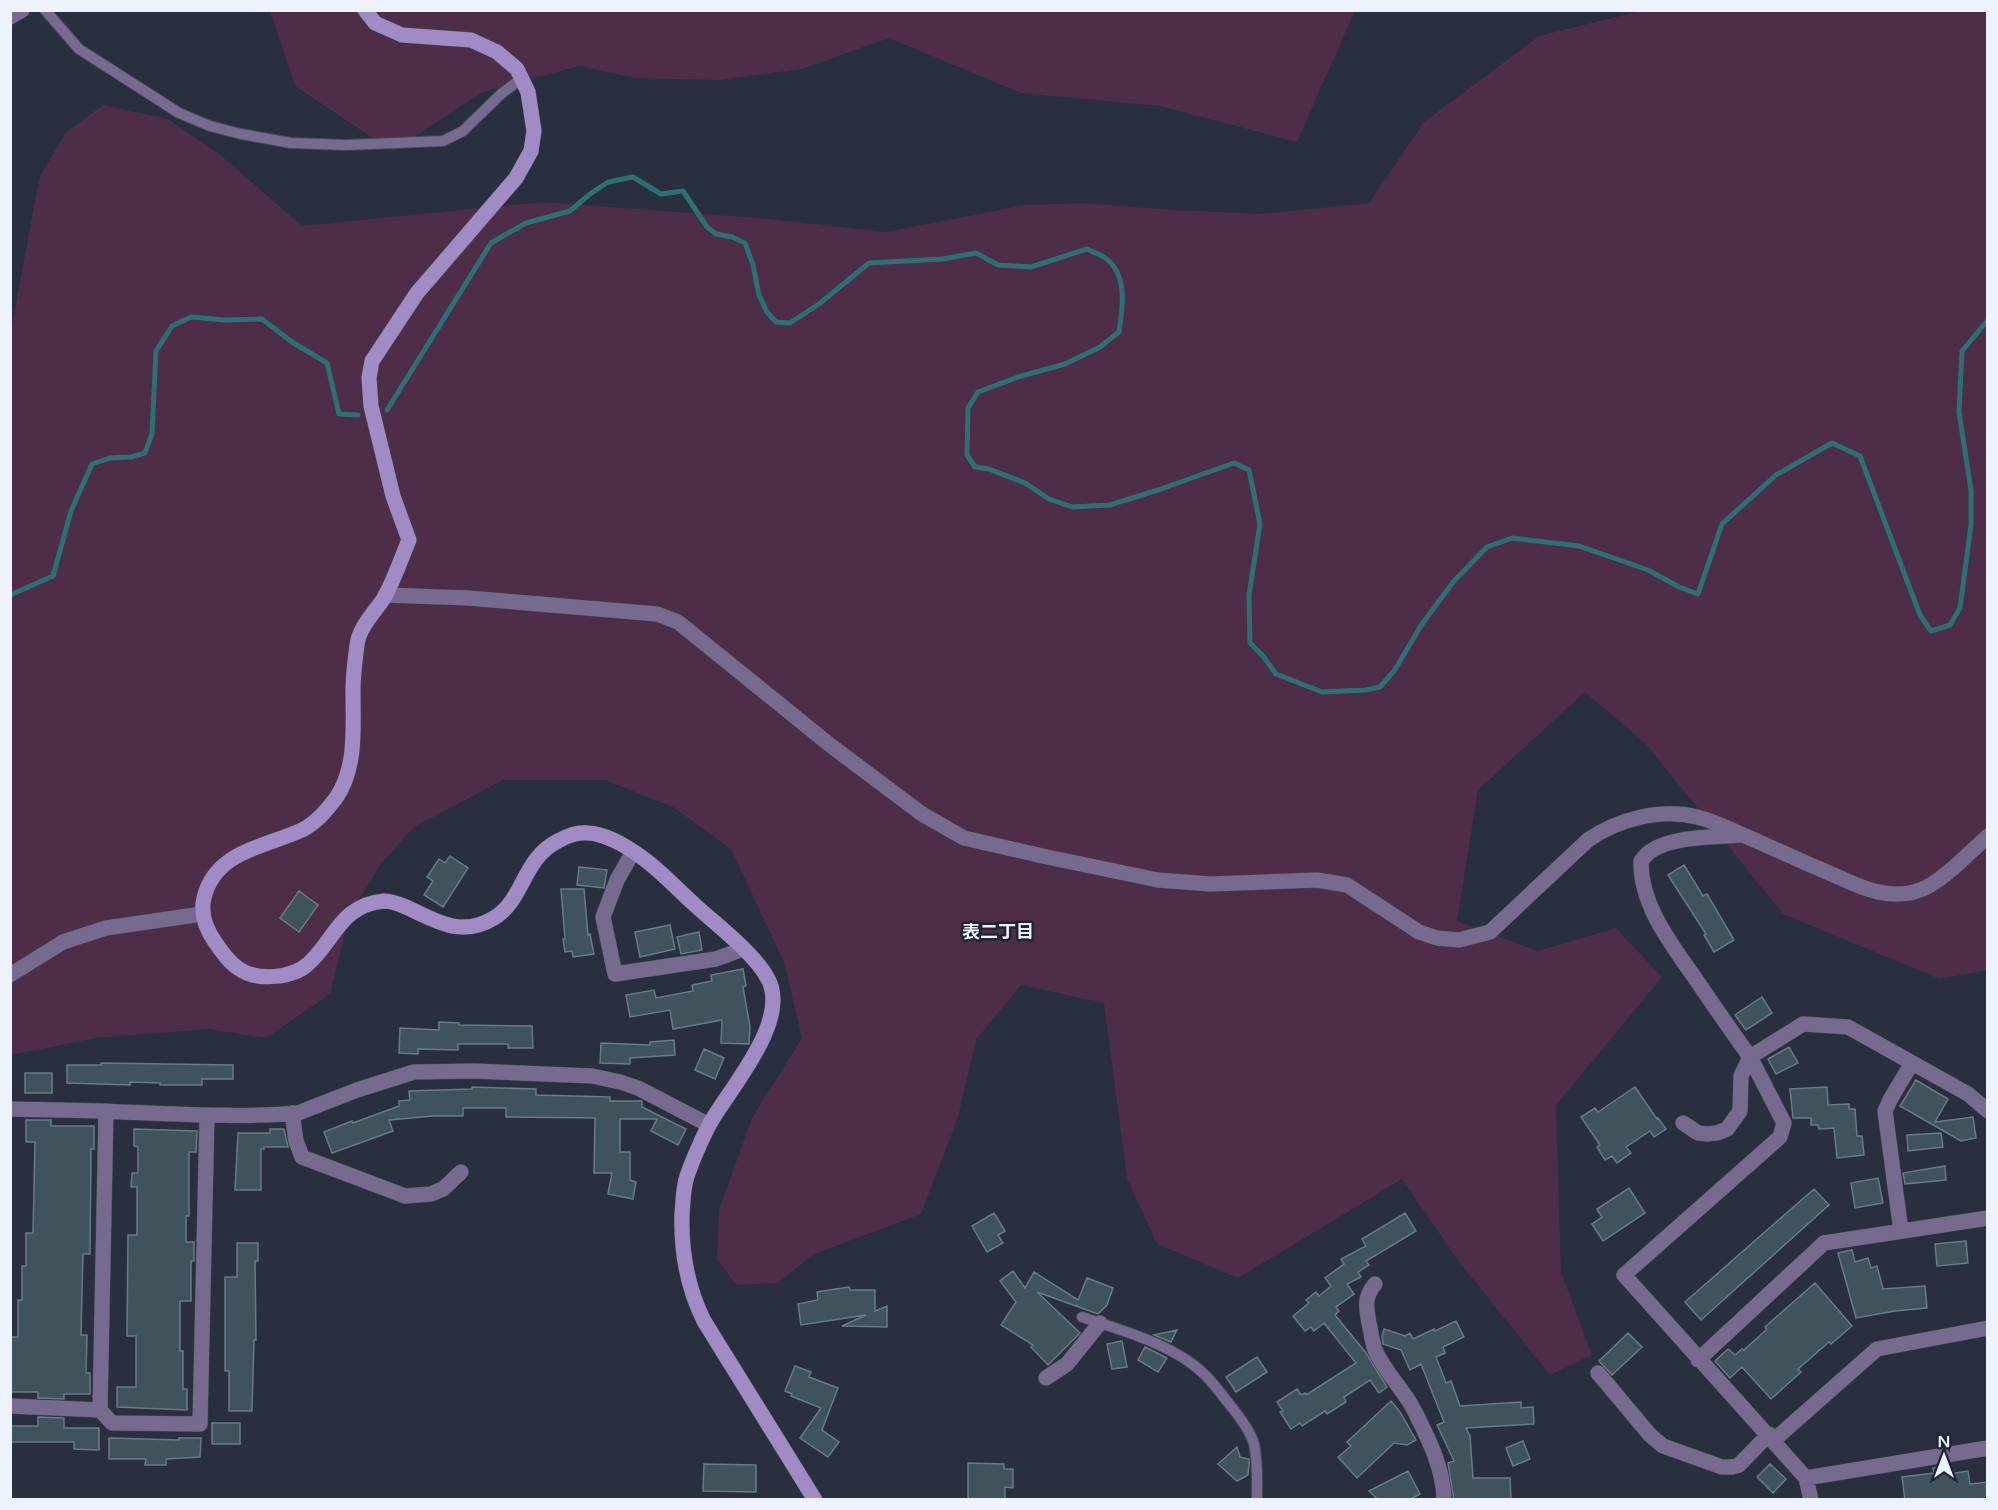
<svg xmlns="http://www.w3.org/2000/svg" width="1998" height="1510" viewBox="0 0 1998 1510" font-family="'Varela Round','Noto Sans JP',sans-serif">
<rect width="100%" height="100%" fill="#292f3e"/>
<path fill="#4d2d47" d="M1644,10l343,1v959l-47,9 -157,-65 -138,-171 -60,-51 -107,98 -21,131 81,30 78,-23 46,49 -106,128 5,167 31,83 -42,20 -93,-116 -55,-80 -164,99 -81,-34 -30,-66 -23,-175 -83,-18 -45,55 -18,77 -37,97 -107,40 -36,29 -42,2 -19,-26 2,-49 33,-92 50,-80 -18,-76 -53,-113 -58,-42 -68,-27h-102l-89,47 -34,38 -31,51 -19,78 -64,44 -57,-9 -114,9 -84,17v-724l28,-152 26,-46 38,-28 65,14 51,35 83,72 241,-24 226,17 117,13 140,-27 59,-2 86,7 92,4 106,-11 55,-81 115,-86z
M270,11h1085l-58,131 -137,-36 -139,-13 -132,-55 -87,31 -82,11 -85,-2 -56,-12 -96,26 -91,59 -97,-65z"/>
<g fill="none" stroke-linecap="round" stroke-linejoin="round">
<path stroke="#2c7073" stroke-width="5" d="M387,410l104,-167 35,-20 44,-12 20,-17 18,-12 25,-5 28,17 22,-3 24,36 9,7 16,3 13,6 8,22 6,30 8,17 9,10 14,1 29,-19 50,-41 74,-4 33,-6 22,12 33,2 56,-18c6,3 12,5 17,8 24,16 19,50 15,75l-19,15 -35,17 -47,13 -40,15 -10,16 -1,47 8,12 14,2 36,14 24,16 23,8 38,-2 51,-16 73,-26 15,7 11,54 -11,71 1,48 13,13 13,18 46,18 44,-2 14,-3 14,-16 28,-47 32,-43 33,-34 25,-9 67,8 69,24 31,17 19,7 24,-70 54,-49 56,-32 28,13 60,159 11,16 19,-6 10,-17 11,-83v-35l-12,-78 3,-61 26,-31
M10,595l43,-19 18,-65 21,-47 18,-6 21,-1 14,-4 7,-19 4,-83 16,-25 19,-9 34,3 37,-1 30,23 35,21 12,51 19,1"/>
</g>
<path fill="#40535d" stroke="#677b86" stroke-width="1.5" d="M450,856l18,12 -25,39 -19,-12 9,-14 -6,-4 12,-18 6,4z
M1684,865l19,31 4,-2 27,46 -20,12 -10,-17 2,-1 -38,-59z
M579,867l28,3 -3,18 -27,-3z
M561,889h23l4,46 2,-1 4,20 -21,3 -1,-6 -7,1 -2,-13h2z
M299,891l19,14 -19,27 -19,-14z
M670,925l5,24 -35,8 -5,-25z
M699,932l3,18 -21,4 -4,-17z
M743,969l3,17 -3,1 7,40 -1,17 -28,-1 1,-23 -49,9 -3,-19 -40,7 -4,-22 28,-5 2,8 37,-7 -1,-6 20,-4 -1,-6z
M1762,997l10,16 -26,17 -11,-15z
M439,1022l20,1v2l73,1 1,22h-25v-4h-50v6l-40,-1v5l-19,-1 1,-25 39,2z
M674,1040l1,15 -45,3v6l-30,-1 1,-20 49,2v-3z
M1789,1047l9,16 -22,11 -8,-15z
M704,1049l20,9 -9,21 -20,-9z
M101,1063l132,2v14h-31v6h-42v-2l-30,-1v3l-63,-2v-18h34z
M25,1073h27v20h-27z
M1916,1080l32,19 -13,23 38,-5 3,21 -15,3 -61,-35z
M472,1087l64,2v6l74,2v4h32v6l44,22 -8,16 -27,-14 6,-12h-37v33h10v28l6,2 -3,17 -25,-5 4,-21h-18l1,-55 -89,-1v-9h-43v8h-30l-44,4 4,11 -61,22 -8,-21 28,-11 1,2 46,-17v-5l11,-1 -1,-9 63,-2z
M1635,1087l22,32 1,-1 8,11 -12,8 -4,-6 -24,16 5,6 -14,10 -5,-7 -7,4 -8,-13 3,-2 -19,-28 14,-9 3,4z
M1827,1087l1,18 21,-1v5h6l2,27h5l2,19 -27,3 -3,-30 -15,1 -1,-4h-7v-7h-18l-3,-29z
M26,1120h25v6h43v23h-3l-1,105h-7l-1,37 -1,44h6l-1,38h4v21h-26v5l-26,-1v-6h-28v-55h8v-37h4v-34h4v-33h7l2,-91h-9z
M134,1129l63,2 -1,21h-7v64h-3v26h8v19h-3v40h-11v50h3v38h4v21l-70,-3v-20h19v-51h-9l1,-101h9v-48h-6l1,-14h6v-26l-4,-1z
M270,1129h14l4,18h-24v2h-3v41h-26l3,-57h32z
M1941,1133l2,14 -35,4 -1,-16z
M1945,1166l1,14 -41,4 -2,-11z
M1878,1178l5,25 -28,5 -4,-25z
M1629,1188l16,25 -42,28 -11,-17 10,-7 -5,-8z
M1814,1189l15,16 -128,115 -16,-18z
M994,1213l11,18 -7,4 5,8 -16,9 -15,-26z
M1405,1213l11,18 -50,30 3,4 -11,7 3,5 -14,7 7,10 -18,13 3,4 -4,4 31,38 21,34 -8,6 -9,-13 -26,17 2,5 -19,12 -2,-3 -23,15 -2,-3 -9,6 -11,-17 3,-1 -6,-9 20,-13 4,6 4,-2 1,2 50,-32 -32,-40 -10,8 -3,-4 -6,4 -12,-15 16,-13 -3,-3 10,-8 3,4 12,-10 -6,-8 19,-14 -3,-5 25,-13 -4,-7z
M1966,1241l2,22 -31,3 -2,-22z
M237,1243h21v18h-3l1,79h-2l-2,71h-23v-40h-4v-94h12z
M1852,1250l3,12 13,-4 3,10 6,-2 6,23 42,-3 2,22 -32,3 -39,7 -18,-65z
M1013,1271l12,17 9,-16 44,28 9,-22 26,10 -6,17 -9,9 -22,-8 1,-2 -1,2 -39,-14 43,41 -32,32 -17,-18 2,-2 -32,-20 15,-23 -16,-21z
M1815,1283l37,43 -21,18 -2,-2 -31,27 3,3 -30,27 -29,-32 -12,11 -15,-17 13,-12 7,6 7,-6 2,1 23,-21 -2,-2z
M849,1287l1,3h25v21l12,-5v21l-45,-1 24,-11 -65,10 -3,-21 20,-4 -1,-8z
M1456,1321l8,16 -21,10 2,6 -9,4 10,26 5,-2 9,25 61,-4v6l12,-1 1,17 -68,4 4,8 3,42h37l1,22h-57l-6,-37 6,-2 -17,-36 7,-3 -23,-58 -11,6 -9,-20 -18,-6 -1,-8 2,-7 21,7 5,-3 3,6 21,-10 1,2z
M1177,1330l-6,12 -17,-7z
M1628,1333l14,14 -30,28 -13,-14z
M1122,1341l5,26 -15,2 -5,-25z
M1145,1347l22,11 -9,14 -20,-12z
M1257,1357l10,15 -31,20 -10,-15z
M795,1366l16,6 -2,5 29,11 -16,42 17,12 -11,15 -28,-19 21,-30 -30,-12 1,-2 -7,-3z
M1391,1401l9,11 16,28 -9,5 -13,-2 -37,35 -19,-21 13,-11 -4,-4z
M38,1417l26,1v10h35v22l-25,-1v-7h-64v-16h28z
M212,1423h28v21h-28z
M109,1438l70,2v-2h22l-1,19 -34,2v6h-21l1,-6h-37z
M1523,1441l7,18 -17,7 -7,-18z
M1237,1447l3,10 9,2v5l-1,11 -11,6 -19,-17z
M968,1463l36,1v5h9v19l-8,-1v13h-37z
M704,1464l52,1v27l-53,-1z
M1770,1464l16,15 -13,14 -16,-16z
M1948,1465l1,9 19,-3 2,13 18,-2v17l-83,1 -3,-23 32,-4 -1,-5z
M1408,1471l12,23 -11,6h-31l-9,-9z"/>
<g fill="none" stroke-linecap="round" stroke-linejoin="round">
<defs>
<path id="lane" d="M45,10l34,39 100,64 31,13 31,8 50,9 55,2 97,-4 20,-10 38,-37 20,-15
M1082,1317c39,13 94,28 124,59 9,9 16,19 24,29 9,11 20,25 24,39 4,18 3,37 3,56"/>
<path id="street" d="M10,17l12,-7
M385,595l83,3 189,16 21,8 152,123 92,69 42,24 83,19 111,23 52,4 107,-4 30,5 72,47 18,6 22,2 31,-8 98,-92c30,-21 73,-32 109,-23 21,5 40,16 60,24 26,12 53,24 79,35 26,12 55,25 84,14 21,-7 50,-38 68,-54
M633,852l-16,28 -14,37 12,57 101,-15 27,-10
M10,975l53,-33 43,-14 96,-14
M10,1109c38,1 75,1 112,3 59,2 117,6 176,1l59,-23 57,-18 61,-1 117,5 28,6 18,6 71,37
M292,1113l4,28 6,16 103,39 26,-2 12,-5 18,-17
M1683,1123l15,10 9,1 10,-1 10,-4 13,-18 1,-35 9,-19c-18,-25 -36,-51 -53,-76 -24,-35 -57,-75 -56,-120 3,-3 6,-8 10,-10 21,-15 65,-14 90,-16
M1901,1231l-16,-120 6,-13 21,-35
M1375,1284c-11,13 -9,23 -6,39 2,8 3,19 6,27 9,21 27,38 38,58 14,28 31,60 31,92
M1698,1360l126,-117 164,-25
M1598,1373l52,62 13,11 59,21h10l7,-2 30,-31
M1046,1378l21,-14 33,-41
M10,1406l90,4 12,13 88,1 7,-309
M100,1410l6,-299
M1774,1440l103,-91 111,-21
M1806,1478l182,-30
M1811,1500l-5,-22 -182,-203 156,-138 4,-14 -34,-66 53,-33 45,3 120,67 20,17"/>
<path id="secondary" d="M365,10l10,13 27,12 69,5 26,12 20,17 11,23 6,39 -3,20 -15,27 -99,115 -45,68 -3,17 2,28 22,90 16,44c-8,19 -15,40 -25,58 -9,14 -25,29 -27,47 -2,15 -4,31 -4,46 0,35 4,77 -17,107 -10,13 -20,25 -34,32 -37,17 -87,21 -98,68 -4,16 2,31 11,44 7,10 15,22 26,28 17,11 52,8 67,-6 27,-24 32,-59 76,-63 8,0 15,3 22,6 31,14 55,31 88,11 31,-19 28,-59 64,-77 9,-5 19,-9 30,-8 20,1 40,14 56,26 19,14 35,32 52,47 21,19 60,49 72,73 23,42 -39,110 -59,146 -8,16 -16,34 -22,51 -4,12 -4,26 -5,39 -1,37 5,72 22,106l111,179"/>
</defs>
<use href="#lane" stroke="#444a59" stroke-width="12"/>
<use href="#street" stroke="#444a59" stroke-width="16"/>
<use href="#secondary" stroke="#444a59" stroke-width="16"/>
<use href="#lane" stroke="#776a8f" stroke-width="10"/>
<use href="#street" stroke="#776a8f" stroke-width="15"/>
<use href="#secondary" stroke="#a08bc5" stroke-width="15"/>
</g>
<g text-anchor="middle" stroke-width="5" stroke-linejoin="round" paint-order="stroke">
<g font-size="18" font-weight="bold" fill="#edf2fc" stroke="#1f2534">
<text x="998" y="938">表二丁目</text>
</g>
</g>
<rect width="1998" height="1510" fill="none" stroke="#edf2fc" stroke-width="24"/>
<g transform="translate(1944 1456)" stroke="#1f2534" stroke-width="4.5" paint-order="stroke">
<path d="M0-4.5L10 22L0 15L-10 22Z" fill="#edf2fc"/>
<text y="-9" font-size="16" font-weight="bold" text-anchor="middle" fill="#edf2fc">N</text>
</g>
</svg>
